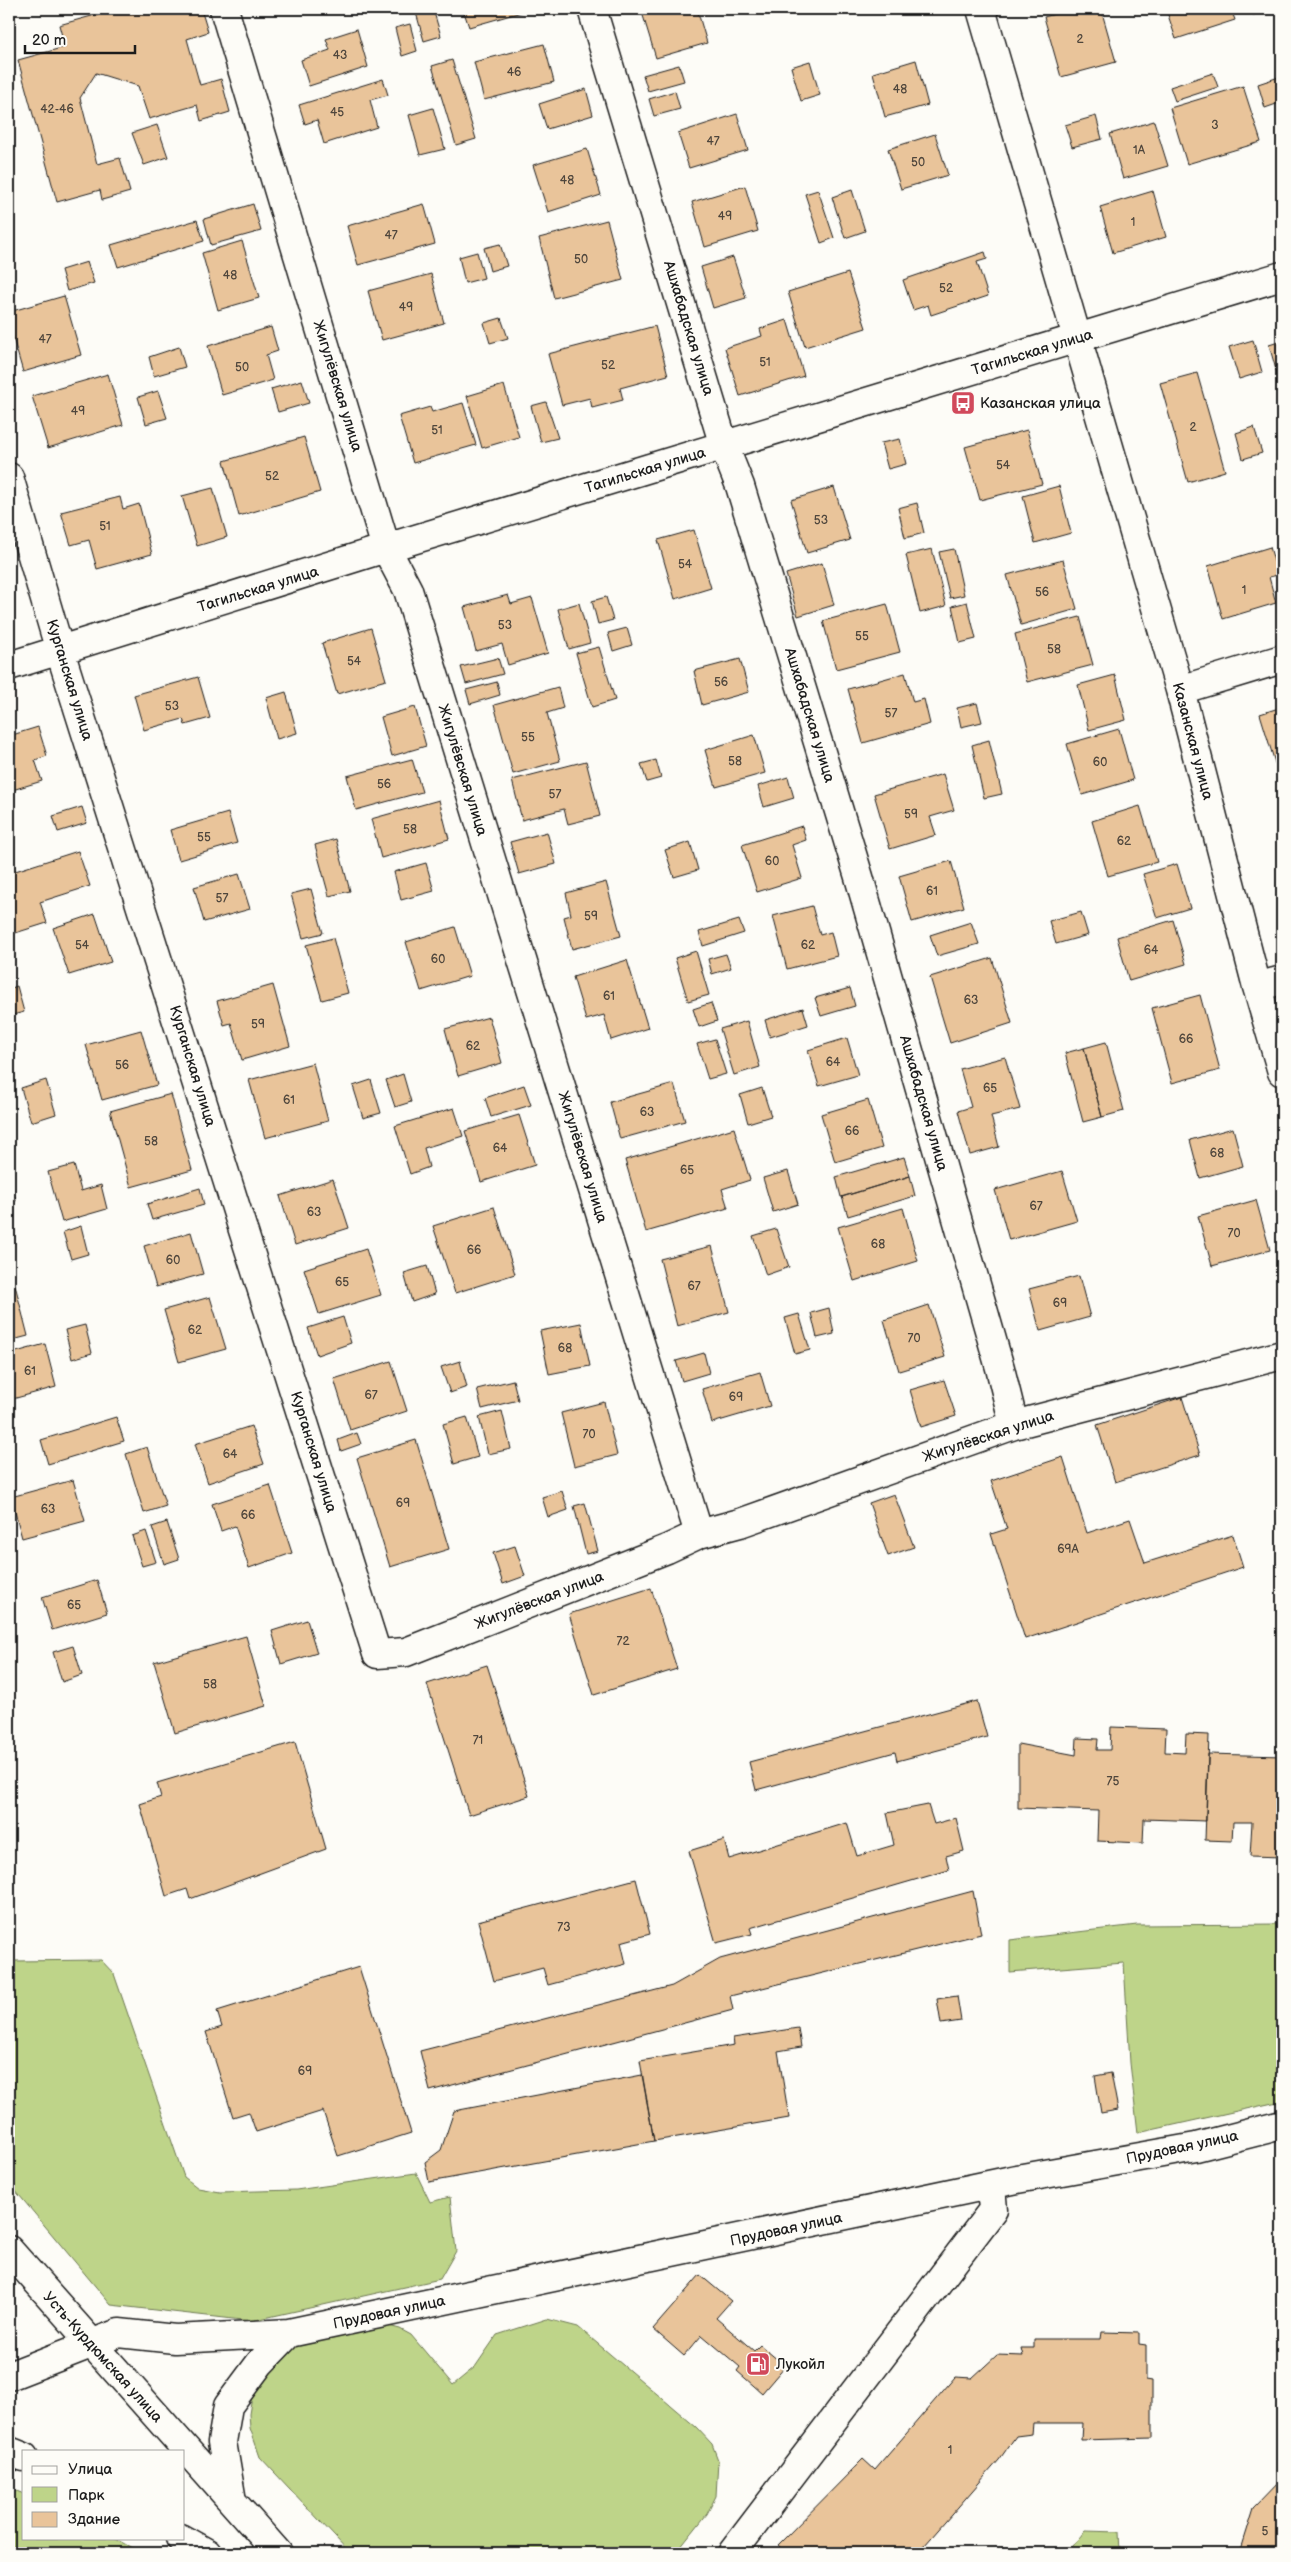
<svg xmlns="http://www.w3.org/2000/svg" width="1291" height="2562" viewBox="0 0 1291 2562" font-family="'Balsamiq Sans',sans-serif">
<rect width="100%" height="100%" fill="#fdfcf7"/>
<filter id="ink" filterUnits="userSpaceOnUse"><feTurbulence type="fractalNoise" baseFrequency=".02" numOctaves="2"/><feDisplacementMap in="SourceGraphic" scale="10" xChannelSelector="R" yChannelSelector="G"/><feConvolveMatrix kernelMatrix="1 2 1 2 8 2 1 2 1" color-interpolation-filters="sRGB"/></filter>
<g filter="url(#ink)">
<path fill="#bed489" stroke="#6d7852" d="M1282,1924v177l-144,32 -8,-70 -6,-100 -114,9v-32l127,-15z
M101,1960l13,14 70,203 14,11 22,4 76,-2 120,-17 14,29 20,-5 6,54 -16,28 -189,42 -140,-16 -102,-122v-219l5,-3z
M547,2319l31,8 118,100 16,17 6,16 -2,36 -9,18 -31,39h-326l-90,-96 -10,-29 -1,-14 4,-24 38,-43 86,-24 23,6 11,6 42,50 22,-18 22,-32z
M9,2488l15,6v44h90l27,15h-132z
M1085,2531l34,1 1,21h-54z"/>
<path fill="#e9c49a" stroke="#1c1c1c" d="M117,9h84l7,23 -21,7 13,46 21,-6 9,33 -29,9 -4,-16 -48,14 -11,-33 -42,-13 -16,25 17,66 23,-6 10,34 -28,8 -2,-10 -43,12 -39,-142 47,-13 -6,-22z
M415,9h18l8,27 -17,5z
M463,9h69l-63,18z
M641,9h56l10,34 -51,15z
M1073,9h28l15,53 -55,15 -17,-60z
M1166,9h65l4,11 -59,19z
M1251,9h22l-20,6z
M410,24l7,27 -15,5 -7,-28z
M357,29l11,38 -59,19 -8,-26 29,-10 -4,-11z
M544,44l10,38 -70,18 -10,-38z
M452,60l24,79 -20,6 -24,-79z
M916,60l12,45 -43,12 -12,-44z
M810,61l10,34 -19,6 -10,-34z
M679,65l5,16 -36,10 -5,-16z
M1213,73l5,14 -43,14 -5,-14z
M1279,77l3,8v17l-17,6 -7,-24z
M383,79l5,16 -18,5 7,27 -53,17 -7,-24 -12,4 -6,-19z
M1243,86l18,56 -74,22 -17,-56z
M586,89l7,26 -46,14 -8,-25z
M675,91l5,18 -26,7 -5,-17z
M433,108l12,41 -25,6 -11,-40z
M737,114l11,36 -59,18 -11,-35z
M1096,116l6,23 -30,8 -7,-22z
M1154,121l14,45 -45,13 -13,-45z
M157,125l11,32 -24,8 -12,-32z
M935,134l13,41 -47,14 -13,-40z
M587,149l14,46 -53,17 -15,-47z
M745,186l13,45 -53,16 -13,-45z
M818,190l16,48 -13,5 -16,-49z
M852,190l13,41 -20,7 -13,-41z
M1153,191l13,46 -53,16 -13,-46z
M253,204l8,27 -50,14 -7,-26z
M424,204l11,40 -77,21 -11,-39z
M197,220l7,21 -86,26 -7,-22z
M607,220l16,60 -69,18 -15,-60z
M242,241l17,57 -41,12 -16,-57z
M500,244l7,22 -17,5 -6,-23z
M477,252l7,26 -19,5 -6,-26z
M985,252l2,7 -10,3 11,34 -57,19 -3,-10 -15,5 -10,-30z
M733,257l13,41 -33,10 -12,-41z
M87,262l7,21 -27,8 -6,-21z
M848,273l18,55 -61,19 -17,-55z
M431,274l13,49 -62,17 -14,-49z
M64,296l17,59 -58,17 -14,-48v-12z
M501,318l7,20 -18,5 -6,-20z
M787,320l17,56 -64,20 -15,-48 37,-12 -2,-7z
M655,326l13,49 -48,13 3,12 -31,8 -2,-10 -28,7 -14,-51z
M271,327l7,24 -12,4 7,25 -51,15 -14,-49z
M1253,340l9,32 -23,7 -10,-32z
M1282,341v50l-13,-46z
M179,347l6,20 -31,9 -5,-19z
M1197,373l28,98 -37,11 -28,-99z
M108,374l15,51 -75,23 -16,-52z
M302,380l7,23 -31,9 -7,-23z
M504,385l15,52 -37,11 -15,-52z
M158,391l9,27 -21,6 -8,-27z
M546,402l12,36 -17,4 -10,-36z
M463,403l13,42 -63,18 -14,-47 31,-9 2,5z
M1254,427l8,26 -19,6 -7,-26z
M1027,430l15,54 -62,16 -15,-53z
M304,437l16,55 -81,24 -15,-55z
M900,439l6,25 -18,5 -7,-26z
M1059,486l12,47 -36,10 -12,-47z
M834,487l16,53 -43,13 -16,-53z
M213,488l14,49 -30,9 -15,-50z
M120,497l3,12 16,-5 13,50 -55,15 -8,-29 -18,5 -10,-33z
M917,503l7,30 -19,5 -7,-30z
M694,530l17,58 -36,11 -17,-59z
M1270,547l8,28 -9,2 7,26 -53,16 -15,-53z
M932,549l14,57 -26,7 -14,-58z
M954,549l10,46 -14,3 -11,-46z
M1063,560l14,49 -56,16 -14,-50z
M822,563l12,42 -36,11 -12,-42z
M508,595l3,9 21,-6 16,55 -40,12 -6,-21 -26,7 -12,-44z
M606,597l7,23 -15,4 -6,-23z
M967,602l9,37 -16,4 -8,-37z
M579,603l11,40 -21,6 -11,-40z
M887,604l13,48 -64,17 -13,-48z
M1080,617l13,48 -66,17 -12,-48z
M371,628l15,52 -49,14 -15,-51z
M627,628l5,17 -19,6 -5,-18z
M599,647l16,53 -23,7 -16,-54z
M498,658l5,16 -37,10 -5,-17z
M740,659l9,33 -47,13 -8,-34z
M905,673l8,29 11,-3 6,25 -67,19 -15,-54z
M1115,675l11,45 -37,10 -11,-45z
M198,677l12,41 -25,7 -2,-6 -39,11 -10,-35z
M497,682l3,13 -30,9 -4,-14z
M558,687l5,21 -16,5 13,48 -47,13 -19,-69z
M286,692l11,41 -20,6 -11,-41z
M977,703l5,19 -21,5 -4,-19z
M415,707l11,39 -34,10 -11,-39z
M1282,707v71l-2,1 -20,-65z
M38,727l9,29 -12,4 7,21 -33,10v-55z
M1119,729l14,51 -51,15 -15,-51z
M754,735l11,38 -49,14 -11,-37z
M989,740l13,54 -18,4 -12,-53z
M412,759l10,33 -66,18 -9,-34z
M656,760l5,18 -14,4 -6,-18z
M586,761l14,55 -32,8 -4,-15 -42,11 -10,-40z
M943,774l11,36 -24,7 6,18 -46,14 -16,-55z
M788,777l6,21 -30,9 -6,-21z
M1282,798v29l-6,-27z
M439,800l10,39 -68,19 -10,-39z
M1140,806l17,56 -49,14 -16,-55z
M82,807l5,16 -29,9 -5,-16z
M228,813l9,30 -58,17 -9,-30z
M802,826l4,14 -14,5 10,33 -45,14 -15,-47z
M547,832l9,32 -37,10 -9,-32z
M336,839l14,52 -21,5 -14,-51z
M690,842l8,28 -24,7 -9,-27z
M78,851l12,35 -50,16 7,21 -38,12v-62z
M951,861l13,46 -52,15 -13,-46z
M426,863l8,28 -33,9 -7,-28z
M1177,864l13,44 -33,10 -14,-44z
M239,874l11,35 -46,13 -10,-35z
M606,882l15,54 -49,13 -8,-32 7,-2 -5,-22z
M311,889l12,44 -20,5 -12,-44z
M812,906l8,29 11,-3 6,24 -50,13 -14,-53z
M1081,912l7,23 -32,9 -7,-23z
M95,914l16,48 -42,13 -16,-47z
M739,920l5,13 -41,13 -4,-14z
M1173,920l13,44 -57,17 -12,-44z
M971,922l8,22 -42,12 -7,-21z
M455,927l15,49 -49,15 -15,-49z
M333,938l15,55 -26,7 -16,-55z
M696,951l13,44 -21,6 -13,-43z
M726,954l5,14 -19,6 -4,-15z
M992,958l20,65 -62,20 -20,-66z
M627,960l21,68 -37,12 -7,-25 -18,5 -13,-43z
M273,985l17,61 -48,14 -11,-37 -7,2 -7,-24z
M17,986l7,26 -15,4v-27z
M850,988l5,18 -34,10 -6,-18z
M1200,995l20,75 -48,13 -20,-75z
M711,1003l6,18 -18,6 -6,-18z
M803,1008l5,17 -38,12 -5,-17z
M489,1017l13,46 -44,13 -13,-47z
M747,1021l13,46 -26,8 -14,-46z
M141,1030l16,55 -55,15 -16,-55z
M847,1038l11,37 -39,11 -11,-36z
M715,1039l11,35 -18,5 -11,-35z
M1106,1042l18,69 -22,6 -18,-69z
M1084,1048l18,69 -19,5 -18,-69z
M1005,1057l15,52 -29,7 8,31 -29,8 -12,-44 13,-4 -11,-38z
M313,1063l15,58 -63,17 -16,-58z
M403,1074l8,28 -16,5 -9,-27z
M46,1080l10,34 -25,8 -10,-34z
M371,1080l10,33 -18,5 -10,-32z
M674,1084l11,37 -65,18 -10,-37z
M524,1085l7,20 -40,12 -6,-19z
M762,1088l9,28 -23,7 -8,-28z
M171,1094l21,76 -61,17 -21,-76z
M868,1100l14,48 -47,14 -14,-48z
M454,1108l9,28 -39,12 5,19 -19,7 -15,-48z
M519,1115l16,50 -54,17 -16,-51z
M734,1128l16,52 -28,9 6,19 -82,24 -21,-72z
M1233,1128l10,38 -43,12 -10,-38z
M904,1157l6,19 -69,21 -5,-20z
M74,1165l7,26 20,-6 6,24 -45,13 -14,-50z
M788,1171l10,33 -25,8 -10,-34z
M1062,1171l15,50 -68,19 -14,-50z
M9,1174l7,27 -7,2z
M910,1176l5,20 -67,20 -6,-19z
M333,1179l16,49 -54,17 -15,-49z
M200,1188l4,17 -52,15 -5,-16z
M1256,1200l14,50 -58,16 -14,-50z
M494,1207l21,67 -60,19 -22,-67z
M903,1208l15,53 -64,20 -16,-54z
M81,1226l7,28 -17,5 -8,-27z
M776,1229l13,38 -23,8 -13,-39z
M191,1232l12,42 -47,13 -12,-41z
M712,1246l17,66 -52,14 -17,-67z
M366,1249l15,46 -62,19 -15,-45z
M427,1266l8,28 -23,8 -8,-29z
M1079,1276l11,41 -50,14 -11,-42z
M15,1285l13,51 -19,5v-54z
M210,1297l16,52 -47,13 -15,-52z
M929,1305l16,52 -46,14 -15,-51z
M829,1308l5,26 -17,4 -6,-25z
M799,1314l11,36 -15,4 -10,-36z
M343,1317l8,26 -34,12 -9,-27z
M581,1323l9,43 -41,8 -9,-43z
M85,1325l7,28 -20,6 -7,-29z
M45,1344l11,43 -47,13v-46z
M704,1353l5,20 -27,8 -6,-20z
M391,1361l16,50 -57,19 -16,-51z
M460,1361l7,26 -17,6 -9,-26z
M760,1372l10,34 -58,17 -10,-34z
M513,1380l5,20 -36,9 -5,-20z
M944,1380l12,36 -35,11 -11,-37z
M1182,1397l18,58 -85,27 -18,-57z
M604,1402l13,53 -43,11 -13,-53z
M502,1411l9,38 -23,5 -9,-37z
M116,1417l8,24 -76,23 -7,-24z
M467,1417l11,40 -24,7 -11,-40z
M251,1426l13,38 -56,19 -13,-39z
M357,1433l4,11 -20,7 -3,-11z
M416,1440l33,109 -59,18 -33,-109z
M147,1447l19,59 -22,7 -18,-59z
M1063,1457l24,76 43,-14 15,44 88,-28 10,32 -218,72 -34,-105 16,-5 -16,-48z
M73,1480l12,41 -63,17 -11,-41z
M270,1485l22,68 -43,15 -14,-42 -14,5 -9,-27z
M562,1491l6,19 -20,7 -6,-20z
M894,1494l20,53 -26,9 -19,-53z
M585,1503l13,48 -12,3 -12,-48z
M167,1522l12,37 -15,5 -12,-37z
M146,1531l10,31 -14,4 -10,-30z
M515,1546l10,30 -22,8 -10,-31z
M97,1580l10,33 -55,17 -10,-33z
M651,1588l26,81 -83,26 -25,-81z
M307,1620l10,33 -36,11 -9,-33z
M246,1636l20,70 -91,27 -21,-71z
M73,1646l9,29 -20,7 -9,-30z
M487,1665l42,131 -60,19 -42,-131z
M977,1701l10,36 -90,24 -2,-9 -139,38 -7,-28z
M1111,1727l55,2 -1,23 20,1 1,-19 23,1 -3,86 -62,-2 -1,24 -46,-2 1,-30 -80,-3v-64l58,11 1,-17 21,1 -1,11h13z
M295,1742l31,107 -136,50 -3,-10 -21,7 -26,-92 21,-7 -4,-14z
M1208,1754l74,2v101l-32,-1 2,-34h-19l-1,19 -27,-1z
M928,1805l6,19 22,-6 8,33 -18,5 3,14 -199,58 2,6 -36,9 -27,-92 35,-11 5,19 118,-36 10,33 37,-11 -7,-32z
M636,1879l14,55 -29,8 5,22 -78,21 -5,-17 -49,13 -16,-60z
M973,1891l8,43 -251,62 3,14 -303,81 -10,-40 252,-65 48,-27z
M359,1967l52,166 -73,23 -15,-45 -67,21 -7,-20 -16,5 -27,-85 16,-5 -5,-16z
M957,1996l4,25 -20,3 -4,-25z
M798,2028l3,19 -23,4 11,67 -135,23 -14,-80 94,-16 -1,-7z
M1111,2073l7,37 -17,3 -6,-37z
M642,2075l12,66 -225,41 -4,-20 16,-12 13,-39z
M700,2275l31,26 -15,17 38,33 6,-6 25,21 -23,27 -25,-22 3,-4 -38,-32 -18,21 -31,-27z
M1102,2332l37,1v11l7,1v35l6,1v57l-71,2 1,-17h-49l-1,11 -16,2 -17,24 -81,93h-132l-8,-8 85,-86 12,11 80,-93 17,1 25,-23 26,1 -2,-8h13v-9h67z
M1282,2479v74h-42l14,-45z"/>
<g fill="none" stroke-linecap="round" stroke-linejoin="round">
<defs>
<path id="minor" d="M224,9l162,539 22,42 291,944
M592,9l132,437 16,40 119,391 141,491 14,57
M981,9l199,681 77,297 25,85
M9,477l51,174 317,1003 29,-2 261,-103 32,-15 41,-11 274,-98 268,-70
M9,666l377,-118 896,-272
M1180,690l102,-31
M1257,987l25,-7
M9,2451l15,6
M180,2538l27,15
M732,2553l261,-343 -2,-24"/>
<path id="major" d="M9,2250l269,303
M9,2376l110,-43 56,6 114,-6 728,-154 179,-32 86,-22
M232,2501l-10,-59 6,-36 32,-43 29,-30"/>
</defs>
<use href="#minor" stroke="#1c1c1c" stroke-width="31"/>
<use href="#major" stroke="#1c1c1c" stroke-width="31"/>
<use href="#minor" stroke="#fdfcf7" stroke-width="28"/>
<use href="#major" stroke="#fdfcf7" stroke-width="28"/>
</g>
</g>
<defs>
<symbol id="bus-square" viewBox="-11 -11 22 22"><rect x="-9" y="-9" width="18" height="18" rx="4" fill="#d1495b" stroke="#fdfcf7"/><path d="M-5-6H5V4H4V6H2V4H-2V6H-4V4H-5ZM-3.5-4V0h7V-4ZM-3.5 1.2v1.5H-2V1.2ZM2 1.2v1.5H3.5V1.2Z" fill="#fff"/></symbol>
<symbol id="fuel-square" viewBox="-11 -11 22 22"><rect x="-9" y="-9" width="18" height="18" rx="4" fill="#d1495b" stroke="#fdfcf7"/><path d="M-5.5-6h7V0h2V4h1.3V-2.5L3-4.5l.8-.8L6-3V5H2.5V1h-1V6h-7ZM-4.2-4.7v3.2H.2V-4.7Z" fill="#fff"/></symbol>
</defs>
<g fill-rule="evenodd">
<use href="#bus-square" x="949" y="389" width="28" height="28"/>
<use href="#fuel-square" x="744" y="2350" width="28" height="28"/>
</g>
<g text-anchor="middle" stroke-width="4" stroke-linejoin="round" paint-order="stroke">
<g font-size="12" fill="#4f463c">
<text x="1080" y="43">2</text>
<text x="340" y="59">43</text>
<text x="514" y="76">46</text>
<text x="900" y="93">48</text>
<text x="57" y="113">42-46</text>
<text x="337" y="116">45</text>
<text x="1215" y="129">3</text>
<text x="713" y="145">47</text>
<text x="1139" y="154">1А</text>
<text x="918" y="166">50</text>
<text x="567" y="184">48</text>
<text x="725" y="220">49</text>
<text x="1133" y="226">1</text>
<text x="391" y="239">47</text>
<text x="581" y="263">50</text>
<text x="230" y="279">48</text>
<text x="946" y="292">52</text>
<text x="406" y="311">49</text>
<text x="45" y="343">47</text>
<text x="765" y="366">51</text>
<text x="608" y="369">52</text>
<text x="242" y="371">50</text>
<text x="78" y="415">49</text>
<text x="1193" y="431">2</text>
<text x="437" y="434">51</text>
<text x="1003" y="469">54</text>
<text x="272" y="480">52</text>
<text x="821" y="524">53</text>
<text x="105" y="530">51</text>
<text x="685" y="568">54</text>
<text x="1244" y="594">1</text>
<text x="1042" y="596">56</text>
<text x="505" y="629">53</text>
<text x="862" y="640">55</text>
<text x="1054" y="653">58</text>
<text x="354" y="665">54</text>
<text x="721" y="686">56</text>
<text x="172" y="710">53</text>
<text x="891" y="717">57</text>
<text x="528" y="741">55</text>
<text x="735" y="765">58</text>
<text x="1100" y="766">60</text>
<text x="384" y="788">56</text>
<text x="555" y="798">57</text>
<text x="911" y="818">59</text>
<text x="410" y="833">58</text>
<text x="204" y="841">55</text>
<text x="1124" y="845">62</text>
<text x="772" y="865">60</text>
<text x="932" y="895">61</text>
<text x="222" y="902">57</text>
<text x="591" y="920">59</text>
<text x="82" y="949">54</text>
<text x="808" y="949">62</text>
<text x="1151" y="954">64</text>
<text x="438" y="963">60</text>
<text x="609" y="1000">61</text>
<text x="971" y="1004">63</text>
<text x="258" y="1028">59</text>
<text x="1186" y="1043">66</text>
<text x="473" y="1050">62</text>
<text x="833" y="1066">64</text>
<text x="122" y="1069">56</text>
<text x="990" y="1092">65</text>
<text x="289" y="1104">61</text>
<text x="647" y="1116">63</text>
<text x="852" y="1135">66</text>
<text x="151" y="1145">58</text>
<text x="500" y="1152">64</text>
<text x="1217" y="1157">68</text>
<text x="687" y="1174">65</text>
<text x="1036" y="1210">67</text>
<text x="314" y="1216">63</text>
<text x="1234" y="1237">70</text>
<text x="878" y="1248">68</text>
<text x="474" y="1254">66</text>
<text x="173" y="1264">60</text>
<text x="342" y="1286">65</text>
<text x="694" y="1290">67</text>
<text x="1060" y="1307">69</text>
<text x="195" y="1334">62</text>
<text x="914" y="1342">70</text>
<text x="565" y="1352">68</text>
<text x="30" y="1375">61</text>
<text x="371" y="1399">67</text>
<text x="736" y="1401">69</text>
<text x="589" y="1438">70</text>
<text x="230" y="1458">64</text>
<text x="403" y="1507">69</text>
<text x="48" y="1513">63</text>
<text x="248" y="1519">66</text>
<text x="1068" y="1553">69А</text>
<text x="74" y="1609">65</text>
<text x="623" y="1645">72</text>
<text x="210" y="1688">58</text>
<text x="478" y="1744">71</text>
<text x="1113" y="1785">75</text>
<text x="564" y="1931">73</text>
<text x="305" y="2075">69</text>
<text x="950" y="2454">1</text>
<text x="1265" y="2535">5</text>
</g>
<g font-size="15" fill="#1c1c1c" stroke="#fdfcf7">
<text transform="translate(689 328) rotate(73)" y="5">Ашхабадская улица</text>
<text transform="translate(1032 352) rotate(-17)" y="5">Тагильская улица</text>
<text transform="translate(338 386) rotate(73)" y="5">Жигулёвская улица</text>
<text transform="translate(645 470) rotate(-17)" y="5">Тагильская улица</text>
<text transform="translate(258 589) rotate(-17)" y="5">Тагильская улица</text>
<text transform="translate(70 680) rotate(73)" y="5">Курганская улица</text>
<text transform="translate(810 715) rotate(73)" y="5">Ашхабадская улица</text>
<text transform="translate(1193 741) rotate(75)" y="5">Казанская улица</text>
<text transform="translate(463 770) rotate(73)" y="5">Жигулёвская улица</text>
<text transform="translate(193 1066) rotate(73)" y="5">Курганская улица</text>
<text transform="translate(924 1103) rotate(74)" y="5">Ашхабадская улица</text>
<text transform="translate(583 1157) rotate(73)" y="5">Жигулёвская улица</text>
<text transform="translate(988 1436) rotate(-18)" y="5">Жигулёвская улица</text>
<text transform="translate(314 1452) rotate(73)" y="5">Курганская улица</text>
<text transform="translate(539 1600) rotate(-21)" y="5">Жигулёвская улица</text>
<text transform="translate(1182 2147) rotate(-12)" y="5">Прудовая улица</text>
<text transform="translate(786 2229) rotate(-12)" y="5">Прудовая улица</text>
<text transform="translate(389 2312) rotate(-12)" y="5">Прудовая улица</text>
<text transform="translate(103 2357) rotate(48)" y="5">Усть-Курдюмская улица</text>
</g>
<g font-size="15" fill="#1c1c1c" stroke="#fdfcf7" text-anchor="start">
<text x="980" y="408">Казанская улица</text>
<text x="776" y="2369">Лукойл</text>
</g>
</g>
<rect width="1291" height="2562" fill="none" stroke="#fdfcf7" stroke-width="30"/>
<rect x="15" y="15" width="1261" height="2532" fill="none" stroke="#1c1c1c" stroke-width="2" filter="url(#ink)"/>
<rect x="22" y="2450" width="162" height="90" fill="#fdfcf7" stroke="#a3a29f"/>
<rect x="32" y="2466" width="25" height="8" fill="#fdfcf7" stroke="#a3a29f"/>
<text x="68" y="2474" font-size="15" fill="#1c1c1c">Улица</text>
<rect x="32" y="2487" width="25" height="15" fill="#bed489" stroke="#a3a29f"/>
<text x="68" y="2500" font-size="15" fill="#1c1c1c">Парк</text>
<rect x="32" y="2512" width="25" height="15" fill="#e9c49a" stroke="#a3a29f"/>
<text x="68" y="2524" font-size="15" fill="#1c1c1c">Здание</text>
<path d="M25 45v8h110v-8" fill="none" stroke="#1c1c1c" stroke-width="2.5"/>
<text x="32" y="45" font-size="15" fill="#1c1c1c" stroke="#fdfcf7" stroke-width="4" paint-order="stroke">20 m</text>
</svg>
